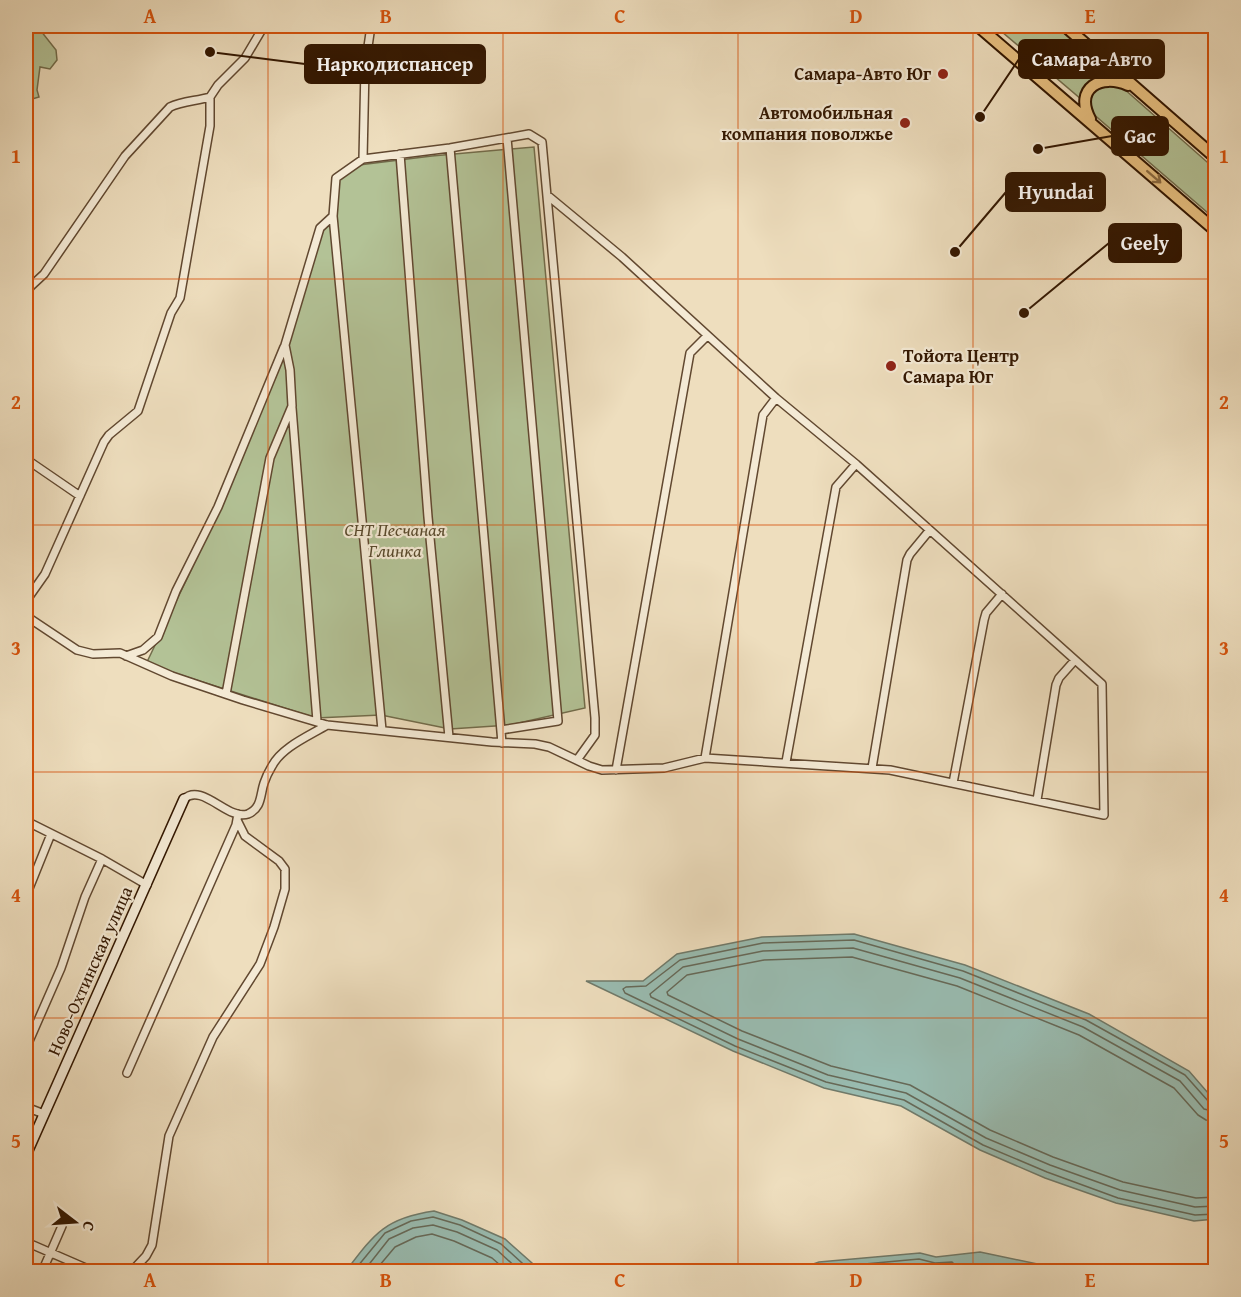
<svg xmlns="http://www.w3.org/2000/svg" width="1241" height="1297" viewBox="0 0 1241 1297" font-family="'Gentium Book Plus',serif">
<rect width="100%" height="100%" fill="#eedebe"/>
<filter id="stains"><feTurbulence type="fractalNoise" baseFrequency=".00333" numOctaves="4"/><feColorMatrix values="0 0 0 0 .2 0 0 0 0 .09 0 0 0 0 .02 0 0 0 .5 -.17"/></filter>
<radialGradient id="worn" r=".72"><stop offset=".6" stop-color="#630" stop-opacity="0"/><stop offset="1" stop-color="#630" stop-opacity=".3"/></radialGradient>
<path fill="#b3c296" stroke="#726c4b" stroke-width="1.5" d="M26,26h11l19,24 1,10 -7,9 -10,-2 -3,23 2,7 -10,3 -3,-2z
M995,26h62l49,44 1,3 -18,10 -8,16z
M1104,84l19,4 92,81v50l-124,-107c-3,-15 1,-21 13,-28z
M534,147l51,561 -75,17 -60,4 -69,-14 -65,3 -170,-54 75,-156 66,-164 35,-115 14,-13 3,-37 20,-14 73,-9z"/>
<path fill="#99bcb1" stroke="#707a6a" stroke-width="1.5" d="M854,934l111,31 124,49 100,57 26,30v118l-21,2 -78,-18 -71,-25 -65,-28 -79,-44 -77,-18 -91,-37 -147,-70h57l34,-27 85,-17z
M434,1211l28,9 43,19 36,32h-195c28,-37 39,-53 88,-60z
M980,1252l91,19h-52l-21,-6h-31l-14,7 -160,-1 26,-9 101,-9 16,4z"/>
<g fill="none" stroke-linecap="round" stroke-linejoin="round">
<path stroke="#666958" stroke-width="1.5" d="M1216,1104l-7,-2 -24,-27 -99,-55 -123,-49 -109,-31 -91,3 -83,17 -34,26 -20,1 -3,2 2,4 110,53 91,36 78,18 79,45 64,27 71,26 77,17 21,-1
M1216,1112l-12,-3 -24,-28 -97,-54 -123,-49 -107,-30 -90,3 -80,16 -33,27 1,3 87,42 90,36 78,18 80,45 64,27 70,25 75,17 21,-1
M1216,1121l-10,-1 -8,-5 -24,-27 -95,-53 -122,-49 -105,-29 -88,3 -77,15 -20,17 1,3 74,36 89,35 79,19 80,45 63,27 70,25 73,16 20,-1
M353,1272l32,-39 26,-12 22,-4 27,8 41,19 31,28
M363,1272l26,-33 24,-11 20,-3 24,7 40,18 24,22
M374,1272l21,-25 21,-10 16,-3 22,7 38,17 16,14
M811,1272l10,-4 98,-9 16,4 17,-1 2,2 -1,8
M865,1272l54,-6 26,6"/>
<defs>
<path id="street" d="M450,148l52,595
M400,154l28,363 21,220
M363,159l2,-92 6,-41
M333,216l49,514
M26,298l4,-11 14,-13 81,-118 45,-49c12,-6 27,-6 40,-10
M292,408l25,313
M26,459l54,37
M26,601l19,-27 59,-132 5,-7 29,-24 33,-98 9,-15 30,-172v-29l8,-12 27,-27 19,-32
M26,616l51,34 16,4 27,-1 52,23 71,24 84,25 165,17 43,2 14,3 40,19 13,4 62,-2 41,-10 185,12 214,45 -2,-131 -246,-220 -80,-66 -154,-141 -75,-62
M126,656l17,-6 15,-13 18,-46 42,-84 66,-160
M226,694l44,-236 22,-52 -2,-36 -5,-25 35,-117 13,-12 3,-38 27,-19 87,-11 79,-14 13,8 53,576v17l-18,25
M501,730l57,-9 -51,-583
M705,758l58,-343 13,-17
M786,762l50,-275 20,-23
M872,768l35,-208 3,-6 19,-23
M616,770l74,-417 17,-17
M953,783l31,-163 2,-7 16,-19
M184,799c18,-17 44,22 64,15 14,-6 12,-19 16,-31 2,-6 5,-12 8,-17 10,-19 37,-30 55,-41
M1037,800l19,-115 3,-7 16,-18
M26,821l76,38 45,26
M26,896l25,-62
M26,1048l35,-80 24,-71 17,-38
M127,1073l109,-248 2,-11
M26,1107l18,7
M26,1242l69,30
M42,1272l20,-46
M131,1272l15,-16 6,-11 17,-109 44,-99 47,-73 14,-37 11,-38v-20l-6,-8 -34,-25 -8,-16"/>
<path id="secondary" d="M26,1155l158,-356"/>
<path id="primary" d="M978,26l238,205
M1065,26l151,132
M1090,119c-16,-31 11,-46 38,-34"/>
</defs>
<use href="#street" stroke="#614830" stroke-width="10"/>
<use href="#secondary" stroke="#321600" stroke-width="12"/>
<use href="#primary" stroke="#321600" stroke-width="14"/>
<use href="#street" stroke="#f4ead5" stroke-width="7"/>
<use href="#secondary" stroke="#f4ead5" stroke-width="9"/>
<use href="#primary" stroke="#e7bf7f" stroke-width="10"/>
</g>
<defs><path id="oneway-shaft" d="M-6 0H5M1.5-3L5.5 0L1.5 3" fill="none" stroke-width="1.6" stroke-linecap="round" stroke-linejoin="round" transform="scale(1.5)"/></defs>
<use stroke="#8c6a40" href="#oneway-shaft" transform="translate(1154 177) rotate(41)"/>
<path fill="none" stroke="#d6520b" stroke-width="1.5" stroke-opacity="0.55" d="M268,26v1246M503,26v1246M738,26v1246M973,26v1246M26,279h1190M26,525h1190M26,772h1190M26,1018h1190"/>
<g fill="#8f2418" stroke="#f4ead5" stroke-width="2">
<circle cx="943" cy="74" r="6"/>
<circle cx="905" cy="123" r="6"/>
<circle cx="891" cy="366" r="6"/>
</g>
<g text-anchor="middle" stroke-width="4.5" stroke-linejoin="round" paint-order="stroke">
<g font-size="18" font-weight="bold" fill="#321600" stroke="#f4ead5" text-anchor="end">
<text x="931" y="80">Самара-Авто Юг</text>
<text x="893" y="119">Автомобильная<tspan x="893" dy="21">компания поволжье</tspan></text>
<text x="903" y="362" text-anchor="start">Тойота Центр<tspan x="903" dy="21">Самара Юг</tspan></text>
</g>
<g font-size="18" font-style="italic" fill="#594a2d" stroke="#f4ead5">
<text x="395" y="536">СНТ Песчаная<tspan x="395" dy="21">Глинка</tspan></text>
</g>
<g font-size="18" fill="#321600" stroke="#f4ead5">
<text transform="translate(90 971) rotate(-66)" y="6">Ново-Охтинская улица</text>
</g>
</g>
<path fill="none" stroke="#321600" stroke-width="2" d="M980 117L1019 59M210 52L305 64M1038 149L1112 136M955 252L1006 192M1024 313L1109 243"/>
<g fill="#321600" stroke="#f4ead5" stroke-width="2">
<circle cx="980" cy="117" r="6"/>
<circle cx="210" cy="52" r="6"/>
<circle cx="1038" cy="149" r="6"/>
<circle cx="955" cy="252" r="6"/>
<circle cx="1024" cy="313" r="6"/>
</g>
<g fill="#321600" stroke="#321600" stroke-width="2">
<rect x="1019" y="40" width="145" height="38" rx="6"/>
<rect x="305" y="45" width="180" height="38" rx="6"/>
<rect x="1112" y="117" width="56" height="38" rx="6"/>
<rect x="1006" y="173" width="99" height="38" rx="6"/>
<rect x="1109" y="224" width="72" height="38" rx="6"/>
</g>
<g font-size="20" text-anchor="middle" font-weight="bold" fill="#fff">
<text x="1092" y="66">Самара-Авто</text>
<text x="395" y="71">Наркодиспансер</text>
<text x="1140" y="143">Gac</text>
<text x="1056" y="199">Hyundai</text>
<text x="1145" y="250">Geely</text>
</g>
<rect width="1241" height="1297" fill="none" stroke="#eedebe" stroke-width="66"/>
<g transform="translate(75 1222) rotate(107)" stroke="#f4ead5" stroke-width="4.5" paint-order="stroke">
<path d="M0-4.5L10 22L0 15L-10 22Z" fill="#321600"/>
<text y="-9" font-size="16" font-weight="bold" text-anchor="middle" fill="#321600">С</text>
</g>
<rect x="33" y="33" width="1175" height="1231" fill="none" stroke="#d6520b" stroke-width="2"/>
<g font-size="20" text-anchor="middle" font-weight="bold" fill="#d6520b">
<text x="150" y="23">A</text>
<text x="386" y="23">B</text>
<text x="620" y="23">C</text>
<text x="856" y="23">D</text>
<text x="1090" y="23">E</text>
<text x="16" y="163">1</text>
<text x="1224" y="163">1</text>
<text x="16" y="409">2</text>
<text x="1224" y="409">2</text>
<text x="16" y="655">3</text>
<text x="1224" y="655">3</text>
<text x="16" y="902">4</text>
<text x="1224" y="902">4</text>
<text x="16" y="1148">5</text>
<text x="1224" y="1148">5</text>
<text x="150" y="1287">A</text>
<text x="386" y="1287">B</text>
<text x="620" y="1287">C</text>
<text x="856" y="1287">D</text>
<text x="1090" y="1287">E</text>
</g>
<rect width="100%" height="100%" filter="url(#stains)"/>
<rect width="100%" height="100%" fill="url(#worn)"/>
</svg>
